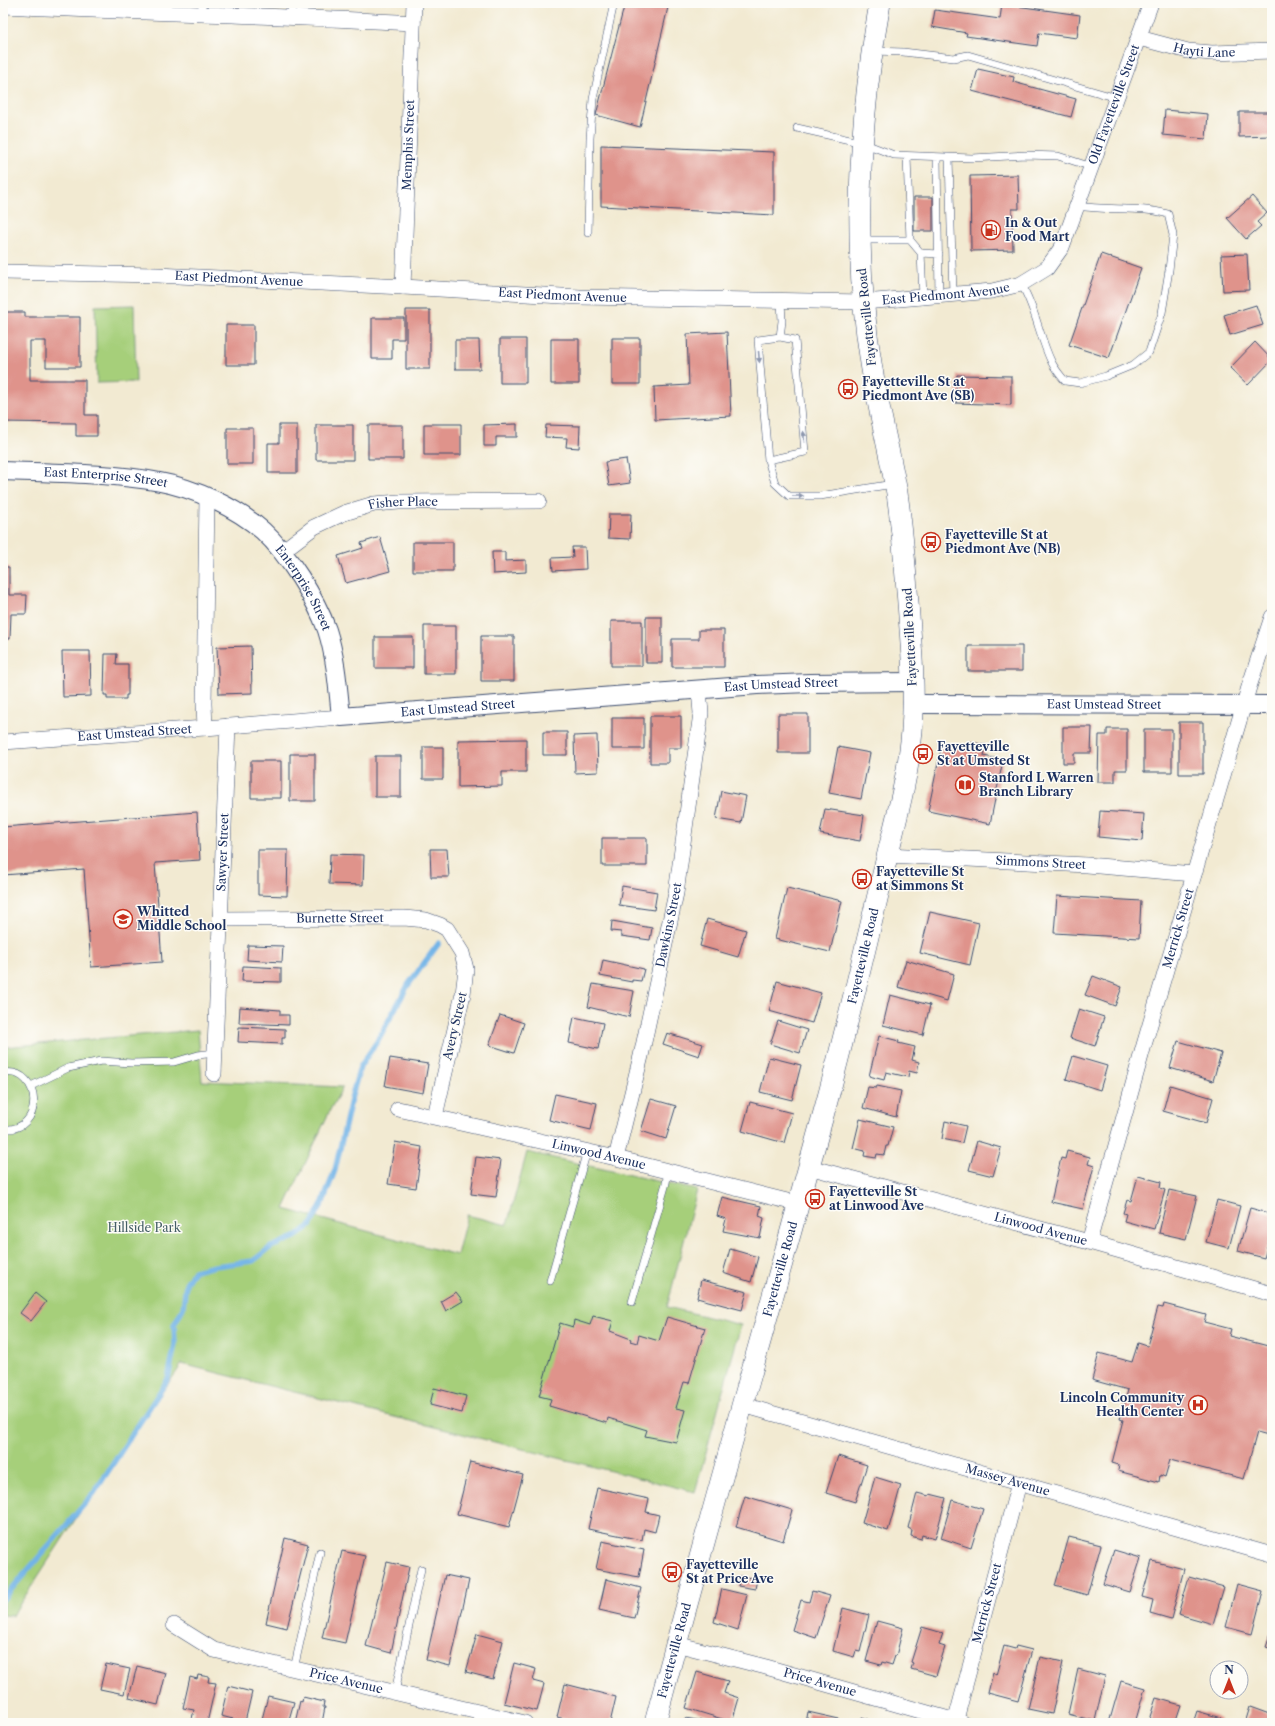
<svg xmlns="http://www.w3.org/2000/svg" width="1275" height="1726" viewBox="0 0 1275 1726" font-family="'Libre Caslon Text',serif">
<rect width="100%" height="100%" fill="#fdfcf7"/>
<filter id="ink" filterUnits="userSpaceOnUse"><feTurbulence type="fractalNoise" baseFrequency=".025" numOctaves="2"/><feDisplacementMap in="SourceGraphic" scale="8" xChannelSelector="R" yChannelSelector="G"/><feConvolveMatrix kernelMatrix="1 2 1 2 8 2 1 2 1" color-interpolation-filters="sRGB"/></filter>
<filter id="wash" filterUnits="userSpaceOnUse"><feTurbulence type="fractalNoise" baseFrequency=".012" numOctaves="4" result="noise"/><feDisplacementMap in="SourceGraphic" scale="16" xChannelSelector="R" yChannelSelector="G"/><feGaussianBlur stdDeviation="0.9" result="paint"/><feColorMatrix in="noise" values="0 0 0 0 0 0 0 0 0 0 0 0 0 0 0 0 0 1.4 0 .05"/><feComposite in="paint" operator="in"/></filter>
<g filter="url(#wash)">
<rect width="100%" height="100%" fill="#f2ead2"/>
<path fill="#a6cf7a" stroke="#607f6c" d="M134,305l2,77 -39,1 -2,-77z
M198,1030l4,51 141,6 -12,21 -47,101 173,46 10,-40 40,10 20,-73 170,38 -30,117 74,18 -46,167 -513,-128 -71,101 -99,151 -9,-1v-568z"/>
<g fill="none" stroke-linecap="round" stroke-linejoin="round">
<path stroke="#72b4e7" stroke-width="5.5" d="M3,1599l91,-106 74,-114 7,-35 -1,-19 9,-17 3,-25 8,-12 21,-5 38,-5 18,-14 24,-10 15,-11 13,-24 12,-32 17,-75 8,-28 18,-27 30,-55 31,-42"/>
</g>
<g id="blocks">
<path fill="#df938b" d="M625,3h44l-29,124 -44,-12z
M1002,4l78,11 -3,23 -38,-5 -2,13 -71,-10 1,-3 -35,-6 3,-17 65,9z
M978,69l36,8 -1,5 63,17 -5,18 -99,-26z
M1165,110l43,4 -2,25 -43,-4z
M1239,112h33v24l-33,1z
M601,145l173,7v63l-173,-9z
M1018,175l1,34h-7l1,41 -42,1 -1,-75z
M1252,196l15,17 -10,9 4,4 -15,13 -19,-21z
M914,197h19v34h-19z
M1101,254l40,14 -32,90 -40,-13z
M1247,254l2,36 -26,1 -2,-36z
M1256,305l7,20 -33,10 -6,-20z
M406,310h24v59h-24z
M3,312h22v5h55v50h-34v-26h-16v39h55v35h12v21h-21v-13l-73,-1z
M372,318h32v21h-12v20h-20z
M226,325h28v40h-28z
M727,332l4,84 -76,4 -1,-33 35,-2 -2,-51z
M612,338h28v46h-28z
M500,339h26v44h-26z
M551,339h28v45h-28z
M455,340h24l1,29h-25z
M1255,342l17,18 -24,25 -18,-17z
M957,375l54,1v29l-55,-2z
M424,424h37v31h-37z
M517,424v13h-21v9h-12v-21z
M279,425h18v48h-29v-30h11z
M316,425h37v35h-37z
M368,425h35v34h-35z
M546,425l34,1 -1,22 -13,-1 1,-9 -22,-1z
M227,428h26v36h-26z
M626,459l4,24 -21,3 -4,-24z
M609,514h22l-1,25 -22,-1z
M380,537l10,34 -44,12 -8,-27 25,-8 -2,-5z
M413,542h40v29h-40z
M572,547h13l1,22 -33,2 -1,-13 21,-1z
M492,552h13v9l21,-1v12l-33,2z
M3,567h6v28h18l-1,19h-15l-1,25h-7z
M646,617h16v46h-16z
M611,621h31v45h-31z
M424,626h32v48h-32z
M699,630h25v37h-52v-28h27z
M481,636h33v45h-33z
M375,637h38v31h-38z
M251,646l1,47 -33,1 -2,-47z
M968,646h54v25h-54z
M62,651h28l1,45 -28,1z
M105,654h12l-1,10h12v31h-2v4h-19v-4h-3z
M778,714h30v39h-30z
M650,716h31v32h-13v15h-18z
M612,718h32v31h-32z
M1179,722h24v52h-24z
M1063,727h29l-1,26h-17v10h-11z
M1107,729h20v41h-12v12h-17l1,-47h8z
M1144,729h28v43h-28z
M543,732h24v23h-24z
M597,735l1,37 -23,1 -1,-37z
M526,739v33h-24v14l-44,1v-47z
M971,742l15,3 -2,11 19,4 -13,64 -62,-13 14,-67 28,6z
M423,747h20v32h-20z
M838,747l32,6 -9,46 -32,-6z
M290,754h25v47h-25z
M375,756h26v41h-26z
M251,761h30v37h-30z
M721,791l25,5 -5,27 -25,-4z
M825,809l39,6 -4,26 -40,-7z
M1100,811l44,3 -2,27 -44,-4z
M197,812l3,48 -45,3 7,99 -71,5 -7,-98 -81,6v-48z
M602,838h45v28h-45z
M430,849h17l2,28h-18z
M258,850h30l-1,46 -29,-1z
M330,854l34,1 -1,30 -34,-1z
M622,886l35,6 -3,18 -35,-5z
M787,888l55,13 -12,51 -55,-13z
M1057,896l84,5 -2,37 -85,-5z
M930,912l49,11 -9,42 -50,-12z
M707,919l39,11 -8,27 -38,-11z
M612,921l40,7 -2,12 -29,-4v-4l-10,-1z
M248,945l35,1 -1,16 -35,-2z
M603,960l41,9 -3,12 -9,-1v2l-32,-6z
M906,960l48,14 -7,27 -49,-14z
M243,966l38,2v14l-39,-1z
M1093,976l29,11 -7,19 -30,-11z
M777,981l44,12 -9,30 -43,-12z
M593,984l41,7 -5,26 -41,-10z
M890,995l40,10 -7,30 -40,-10z
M240,1007l40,3v5h9v10l-50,-2z
M1079,1009l25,8 -9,29 -25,-8z
M500,1015l24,8 -10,30 -25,-8z
M574,1017l29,6 -5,26 -29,-6z
M778,1021l29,9 -7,23 -30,-9z
M239,1027l46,2v9h-3v6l-44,-2z
M667,1033l36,11 -4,12 -36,-12z
M879,1036l20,5 -1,2 17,4 -3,13 7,2 -2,11 -8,-2 -1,6 -22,-5 -2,8 -15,-4z
M1178,1041l43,12 -8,28 -43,-13z
M1073,1056l34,10 -7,24 -34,-11z
M769,1057l32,8 -9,35 -32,-8z
M390,1058l38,6 -5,29 -38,-7z
M1170,1085l43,13 -7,25 -43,-12z
M877,1086l24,5 -5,26 -33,-9 5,-21 8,1z
M555,1094l42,9 -6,27 -42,-10z
M651,1099l25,7 -10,33 -25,-8z
M750,1102l42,11 -8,30 -42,-12z
M860,1119l33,8 -5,19h-2l-2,9 -7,-1 -1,4 -12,-2 1,-5 -12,-3z
M945,1121l21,5 -4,17 -20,-4z
M977,1141l24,7 -8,28 -24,-6z
M395,1142l27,5 -6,41 -28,-4z
M1067,1151l23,6 -2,7 6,2 -11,43 -32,-7 10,-44 4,1z
M476,1157l25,3 -5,37 -25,-3z
M1138,1176l23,6 -1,6 5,2 -11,39 -30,-8 2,-7 -3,-1 4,-13 4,1z
M1169,1190l28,6 -11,43 -27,-6z
M722,1197l39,9 -2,10 5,2 -4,20 -37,-7 3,-12 -9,-3z
M1217,1200l23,6 -11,42 -23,-6z
M1250,1208l22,6v17l-8,27 -26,-7z
M730,1249l28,8 -7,25 -28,-9z
M701,1280l46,12 -5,18 -45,-12z
M456,1292l7,9 -17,10 -5,-10z
M35,1293l11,9 -15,19 -11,-8z
M1164,1304l42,11 -2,7 27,7 -2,7 43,11v89l-15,-4 -13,47 -74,-19 -5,17 -5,-2 -1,7 -41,-11 1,-6 -7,-2 11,-43 -3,-1 8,-29 -36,-10 7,-27 33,9 6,-19 9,3 11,-39 5,1z
M593,1316l20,5 -3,10 21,8 -1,2 7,2 2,-8 20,6 8,-24 38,11 -16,55 -5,-1 -8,26 9,2 -9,32 -31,-6 2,-6 -39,-12 -1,5 -58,-17 2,-7 -12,-3 21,-73 13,4 1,-7 16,5z
M434,1388l32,8 -4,17 -32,-8z
M838,1456l29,9 -12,37 -29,-9z
M470,1462l53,13 -14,52 -52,-13z
M875,1477l26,8 -13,46 -26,-8z
M597,1488l52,11 -3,13 13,3 -4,17 -11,-3 -2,11 -54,-11z
M917,1493l12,3 1,-2 16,4 -11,41 -13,-4 -1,4 -10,-3 1,-6 -4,-2z
M745,1496l47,14 -9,31 -47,-14z
M952,1500l31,9 -12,39 -30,-10z
M1069,1537l32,8 -14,50 -32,-9z
M285,1538l23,6 -21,84 -21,-5z
M602,1541l42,9 -5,27 -43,-8z
M1114,1550l27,8 -11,34 -27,-8z
M342,1551l23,5 -20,87 -23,-5z
M1152,1561l32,8 -13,50 -21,-6 3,-13 -11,-3z
M387,1562l22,5 -18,86 -25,-7z
M445,1575l24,5 -19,86 -24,-6z
M740,1576l17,3 -2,10 -17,-3z
M1189,1577l35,10 -11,37 -35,-10z
M606,1579l35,9 -7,30 -35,-8z
M1237,1584l26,7 -11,43 -26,-7z
M722,1589l25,6 -9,35 -24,-8z
M812,1591l18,5 -14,42 -24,-8 9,-30 8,2z
M843,1608l26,7 -9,37 -4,-1 -2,6 -21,-6z
M877,1621l26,7 -7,28h-1l-3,9 -10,-3 -1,3 -15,-4z
M922,1627l21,6 -4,12 6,2 -9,29 -25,-7 2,-6 -2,-1z
M1272,1630v19l-6,-2z
M477,1634l26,7 -10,38 -27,-7z
M1004,1646l11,3 1,-3 16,4 -14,51 -30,-8 5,-20 3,2z
M1040,1657l23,5 -11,52 -24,-5z
M514,1663l22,6 -3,12 11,3 -7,27 -33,-8z
M106,1664l24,5 -6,25 -24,-5z
M137,1666l29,7 -8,32 -29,-7z
M1078,1669l27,7 -10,45 -27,-7z
M697,1672l31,9 -4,12 15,5 -7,24 -46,-14z
M198,1675l11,2 -1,5 8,1 -9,40h-16l3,-13 -11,-2 7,-31 7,2z
M1121,1681l24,7 -10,35h-26z
M565,1684l51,13 -6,26h-30l-23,-6z
M228,1686l24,6 -7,30 -24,-6z
M268,1696l26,6 -6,21h-27z
M303,1697l21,5 -1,5h2l-3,16h-27l5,-22 2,1z
M1156,1698l25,7 -6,18h-27z
M1250,1707l22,8 -1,8h-26z
M1197,1711l24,7 -2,5h-26z
M808,1712l31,7 -1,4h-32z
M862,1717l18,6h-20z
M685,1718l23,4 -1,1h-23z"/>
</g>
</g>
<g filter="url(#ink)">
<use href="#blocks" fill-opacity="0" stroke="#3b4b6f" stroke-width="1"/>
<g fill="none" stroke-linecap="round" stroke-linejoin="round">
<defs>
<path id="service" d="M202,14v-11
M291,16l1,-13
M874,51l29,1 51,6 14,-3 149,43
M797,128l66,15 31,12 78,3 54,-3 32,1 34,11
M937,158l2,138
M949,158l4,137
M588,233l2,-95 3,-39 21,-96
M862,240h48l-3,-84
M910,240l11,13 2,44
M921,253l18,1
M1021,284c15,24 18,53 31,79 3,6 8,12 13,18l15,2 26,-7 27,-11 16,-13 13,-39 7,-43 4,-35 -5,-21c-28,-8 -60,-3 -90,-8
M780,337l2,-16 -1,-20
M768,460l37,-8 -10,-112 -15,-3 -22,3 10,120 7,23 14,13h31l73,-12
M3,1073c40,-6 42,60 0,56
M31,1086l37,-18 33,-7 30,2 43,-1 24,-7 17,-2
M550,1281l37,-130
M632,1302l34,-119 2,-12
M294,1669l26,-117
M395,1692l26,-123"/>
<g id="minor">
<path d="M3,6c137,7 273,9 410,17"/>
<path id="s1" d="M1139,38l49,13 24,2 60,-2"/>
<path id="s2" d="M3,272l154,3 246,12 177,10 284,5 128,-11 29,-7 26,-16 15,-21 89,-244"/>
<path id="s3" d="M403,287l11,-284"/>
<path id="s4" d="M281,552l33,-25 30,-14 30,-9 25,-2 140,-1"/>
<path d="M205,728l-1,-24 3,-207"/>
<path id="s5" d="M3,742l202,-14 136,-11"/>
<path id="s6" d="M887,855l200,10 107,9"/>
<path id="s7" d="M222,919l182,-1 22,2 14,5 7,4 15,24 4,16 -3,25 -28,122"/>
<path id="s8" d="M214,1074l14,-348"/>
<path id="s9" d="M398,1109l218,49 183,46"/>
<path id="s10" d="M616,1158l25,-102 35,-163 25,-180 -2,-23"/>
<path id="s11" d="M809,1167l280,75 183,52"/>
<path id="s12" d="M1089,1242l55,-197 105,-358 23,-70"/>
<path id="s13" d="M743,1405l529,150"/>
<path id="s14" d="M174,1625l40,25 311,73"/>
<path id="s15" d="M676,1644l90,23 197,56"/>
<path id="s16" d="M955,1723l64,-240"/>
</g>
<g id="tertiary">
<path id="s17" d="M3,471c50,2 108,2 157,11 34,6 77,26 103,49 25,23 53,68 64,99 9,28 11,58 14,87l416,-32 53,-2 102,-1"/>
<path id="s18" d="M912,704l360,1"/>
</g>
<g id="secondary">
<path id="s19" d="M655,1723c55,-208 115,-414 172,-622 20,-74 37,-148 55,-223 11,-48 26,-97 30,-147 3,-38 0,-77 -3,-115 -3,-41 -6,-82 -12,-123 -8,-43 -19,-86 -26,-130 -19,-118 -12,-242 9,-360"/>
</g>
</defs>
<use href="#service" stroke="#3b4b6f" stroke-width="8"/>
<use href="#minor" stroke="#3b4b6f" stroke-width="16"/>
<use href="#tertiary" stroke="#3b4b6f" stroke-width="20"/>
<use href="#secondary" stroke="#3b4b6f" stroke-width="22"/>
<use href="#service" stroke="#fff" stroke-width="7"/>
<use href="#minor" stroke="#fff" stroke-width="15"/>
<use href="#tertiary" stroke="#fff" stroke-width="18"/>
<use href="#secondary" stroke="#fff" stroke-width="21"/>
</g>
<defs><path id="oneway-solid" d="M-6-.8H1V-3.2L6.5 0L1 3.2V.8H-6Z"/></defs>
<g fill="#8d97ae">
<use href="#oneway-solid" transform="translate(759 357) rotate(85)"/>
<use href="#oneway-solid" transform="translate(804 437) rotate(-95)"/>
<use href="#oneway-solid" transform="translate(798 496)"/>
</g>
</g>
<defs>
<symbol id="fuel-ring" viewBox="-11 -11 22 22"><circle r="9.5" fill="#fdfcf7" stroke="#c8321e" stroke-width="1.5"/><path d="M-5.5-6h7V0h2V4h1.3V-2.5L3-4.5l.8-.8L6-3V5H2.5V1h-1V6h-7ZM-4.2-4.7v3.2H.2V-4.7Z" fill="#c8321e"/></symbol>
<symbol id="bus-ring" viewBox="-11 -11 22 22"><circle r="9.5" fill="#fdfcf7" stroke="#c8321e" stroke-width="1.5"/><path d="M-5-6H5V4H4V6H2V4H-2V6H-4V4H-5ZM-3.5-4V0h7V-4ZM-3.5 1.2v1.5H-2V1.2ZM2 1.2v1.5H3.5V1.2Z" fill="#c8321e"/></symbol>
<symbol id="library-ring" viewBox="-11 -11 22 22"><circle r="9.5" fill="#fdfcf7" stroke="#c8321e" stroke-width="1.5"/><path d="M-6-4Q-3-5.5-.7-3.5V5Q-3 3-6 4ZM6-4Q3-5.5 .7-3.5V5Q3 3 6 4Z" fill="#c8321e"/></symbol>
<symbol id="school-ring" viewBox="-11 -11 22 22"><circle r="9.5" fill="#fdfcf7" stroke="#c8321e" stroke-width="1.5"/><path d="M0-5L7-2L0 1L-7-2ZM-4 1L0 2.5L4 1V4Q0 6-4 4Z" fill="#c8321e"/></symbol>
<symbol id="hospital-ring" viewBox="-11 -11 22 22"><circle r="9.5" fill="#fdfcf7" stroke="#c8321e" stroke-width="1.5"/><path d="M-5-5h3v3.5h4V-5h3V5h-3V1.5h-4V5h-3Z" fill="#c8321e"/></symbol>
</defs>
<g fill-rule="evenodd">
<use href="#fuel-ring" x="980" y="219" width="22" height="22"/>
<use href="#bus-ring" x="837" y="378" width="22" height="22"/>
<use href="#bus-ring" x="920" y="531" width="22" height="22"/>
<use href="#bus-ring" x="912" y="743" width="22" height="22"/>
<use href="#library-ring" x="954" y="774" width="22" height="22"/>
<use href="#bus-ring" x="851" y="868" width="22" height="22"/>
<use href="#school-ring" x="112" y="908" width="22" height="22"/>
<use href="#bus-ring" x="804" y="1188" width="22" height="22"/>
<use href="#hospital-ring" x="1187" y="1394" width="22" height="22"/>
<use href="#bus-ring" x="661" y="1561" width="22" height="22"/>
</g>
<g text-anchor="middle" stroke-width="3" stroke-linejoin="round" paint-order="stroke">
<g font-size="12" fill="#1b2f5e" stroke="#fdfcf7">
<text dy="4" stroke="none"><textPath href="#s1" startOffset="67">Hayti Lane</textPath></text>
<text dy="4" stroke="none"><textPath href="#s2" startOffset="1228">Old Fayetteville Street</textPath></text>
<text dy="4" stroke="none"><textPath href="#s3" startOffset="142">Memphis Street</textPath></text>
<text dy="4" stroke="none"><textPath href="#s2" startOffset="236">East Piedmont Avenue</textPath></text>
<text dy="4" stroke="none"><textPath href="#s2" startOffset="944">East Piedmont Avenue</textPath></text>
<text dy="4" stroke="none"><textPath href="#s2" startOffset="560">East Piedmont Avenue</textPath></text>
<text transform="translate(867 317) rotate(-96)" y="4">Fayetteville Road</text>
<text dy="4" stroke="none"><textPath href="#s17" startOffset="103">East Enterprise Street</textPath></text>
<text dy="4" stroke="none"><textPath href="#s4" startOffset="135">Fisher Place</textPath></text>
<text dy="4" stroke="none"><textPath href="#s17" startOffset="343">Enterprise Street</textPath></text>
<text transform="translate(910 637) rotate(-93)" y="4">Fayetteville Road</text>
<text dy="4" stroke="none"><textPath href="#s17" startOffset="921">East Umstead Street</textPath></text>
<text dy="4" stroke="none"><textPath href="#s18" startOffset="192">East Umstead Street</textPath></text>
<text dy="4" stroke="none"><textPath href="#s17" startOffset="597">East Umstead Street</textPath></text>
<text dy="4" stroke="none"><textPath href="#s5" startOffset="132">East Umstead Street</textPath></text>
<text dy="4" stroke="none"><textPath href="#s8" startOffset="222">Sawyer Street</textPath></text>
<text dy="4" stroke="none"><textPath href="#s6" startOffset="154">Simmons Street</textPath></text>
<text dy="4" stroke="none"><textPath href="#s7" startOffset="118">Burnette Street</textPath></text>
<text dy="4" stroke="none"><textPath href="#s10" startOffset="239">Dawkins Street</textPath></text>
<text dy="4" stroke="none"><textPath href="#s12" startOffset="326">Merrick Street</textPath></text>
<text dy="4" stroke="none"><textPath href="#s19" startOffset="795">Fayetteville Road</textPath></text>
<text transform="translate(455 1026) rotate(-77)" y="4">Avery Street</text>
<text dy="4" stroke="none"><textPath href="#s9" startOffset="206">Linwood Avenue</textPath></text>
<text dy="4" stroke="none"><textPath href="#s11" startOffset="240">Linwood Avenue</textPath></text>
<text dy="4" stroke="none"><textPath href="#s19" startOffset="471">Fayetteville Road</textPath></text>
<text dy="4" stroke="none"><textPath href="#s13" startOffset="275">Massey Avenue</textPath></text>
<text dy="4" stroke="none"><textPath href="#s16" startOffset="124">Merrick Street</textPath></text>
<text dy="4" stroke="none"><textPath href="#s19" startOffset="75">Fayetteville Road</textPath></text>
<text dy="4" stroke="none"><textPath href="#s14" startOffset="183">Price Avenue</textPath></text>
<text dy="4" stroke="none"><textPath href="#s15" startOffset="149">Price Avenue</textPath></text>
</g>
<g font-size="12" font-weight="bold" fill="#1b2f5e" stroke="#fdfcf7" text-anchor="start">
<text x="1005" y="227">In &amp; Out<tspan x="1005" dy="14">Food Mart</tspan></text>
<text x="862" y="386">Fayetteville St at<tspan x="862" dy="14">Piedmont Ave (SB)</tspan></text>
<text x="945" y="539">Fayetteville St at<tspan x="945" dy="14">Piedmont Ave (NB)</tspan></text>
<text x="937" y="751">Fayetteville<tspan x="937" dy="14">St at Umsted St</tspan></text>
<text x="979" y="782">Stanford L Warren<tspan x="979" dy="14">Branch Library</tspan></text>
<text x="876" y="876">Fayetteville St<tspan x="876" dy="14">at Simmons St</tspan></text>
<text x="137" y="916">Whitted<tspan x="137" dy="14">Middle School</tspan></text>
<text x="829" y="1196">Fayetteville St<tspan x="829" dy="14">at Linwood Ave</tspan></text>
<text x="1184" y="1402" text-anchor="end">Lincoln Community<tspan x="1184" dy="14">Health Center</tspan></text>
<text x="686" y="1569">Fayetteville<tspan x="686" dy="14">St at Price Ave</tspan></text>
</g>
<g font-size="12" fill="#455f66" stroke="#fdfcf7">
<text x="144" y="1232">Hillside Park</text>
</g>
</g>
<rect width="1275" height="1726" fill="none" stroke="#fdfcf7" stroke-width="16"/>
<g transform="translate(1229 1680)"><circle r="19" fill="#fdfcf7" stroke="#a3aaba"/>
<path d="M0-3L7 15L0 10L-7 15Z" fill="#c8321e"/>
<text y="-6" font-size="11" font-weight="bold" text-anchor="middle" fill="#1b2f5e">N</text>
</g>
</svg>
